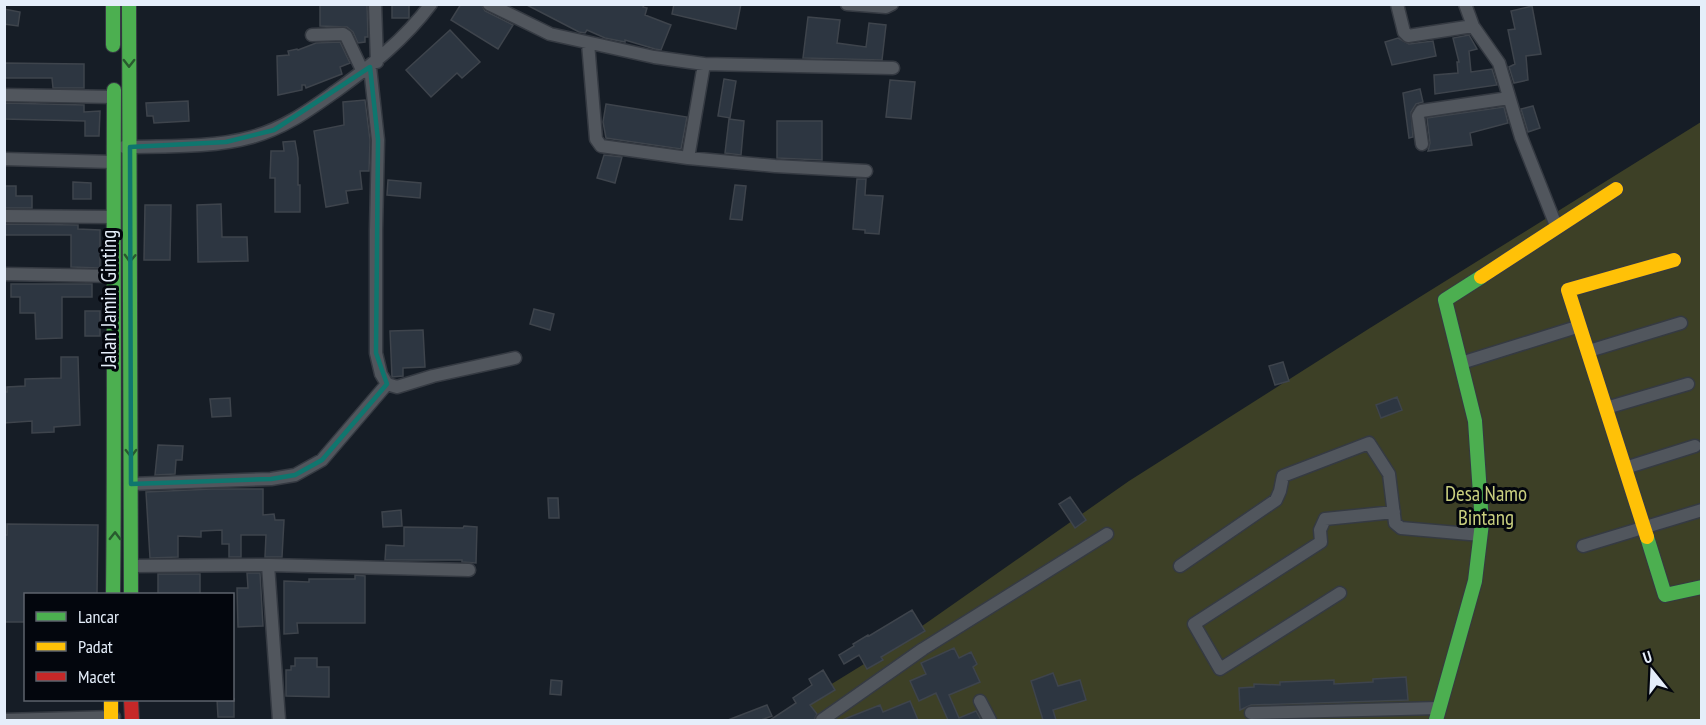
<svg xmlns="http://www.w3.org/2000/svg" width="1706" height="725" viewBox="0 0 1706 725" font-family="'PT Sans Narrow',sans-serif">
<rect width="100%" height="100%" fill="#161d26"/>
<path fill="#3d4026" d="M1701,122v598h-928l122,-75 234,-164 241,-153z"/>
<path fill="#2d3641" stroke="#3e444c" stroke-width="1.5" d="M320,4h47l1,33h-3v5l-7,1 -5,-11 -6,-5 -27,-1z
M392,4h17v14h-17z
M461,4h20l4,7 28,14 -15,24 -47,-29z
M525,4h119l-1,3 4,1 -2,7 26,10 -10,25 -6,-1 -30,-9v2l-20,-4 -18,-8 -2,3 -6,-1z
M674,4h67l-5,25 -64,-15z
M1532,6l9,48 -15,2 2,24 -14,3 -5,-16 6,-3 -7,-34 7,-1 -4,-18z
M4,9l16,3 -2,14 -14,-2z
M808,17l32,3 -3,23 29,4 3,-24 17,2 -4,35 -79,-2z
M450,30l30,32 -18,16 -5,-5 -26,24 -25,-27z
M1469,35l8,14 -8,2 2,21 21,-3 5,16 -62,9 -1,-19 24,-2 -1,-11h2l-6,-24z
M1398,38l11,6 24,-3 3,15 -44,9 -7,-23z
M340,42l10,21 -10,4 2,7 -36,14 -1,-3h-3v5l-24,5 -1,-39 12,-1 -1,-4 9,-2 1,1 18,-7z
M4,63l80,1v24h-31l-1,-10h-48z
M724,79l12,2 -6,37 -12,-2z
M890,80l25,2 -4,37 -25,-2z
M1420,89l3,13 -7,2 -5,8 2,25 -4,1 -6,-45z
M365,100l5,40 -1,31h-9l2,18 -16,2 2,12 -22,4 -12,-76 30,-6 -1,-23z
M188,101l1,20 -35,2 -1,-7h-6l-1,-13z
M4,103l80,2v7l16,-1 -1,25h-14v-15l-81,-2z
M606,104l81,13 -6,32 -75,-11 -3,-16z
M1533,106l7,22 -12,4 -7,-23z
M1504,107l4,16 -38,10 2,12 -44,6 2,-8 -3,-25z
M729,119l15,2 -3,34 -16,-2z
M777,121h45v39l-45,-2z
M295,141l3,17v27h2v27h-25v-34h-5l1,-27h13l-1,-9z
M604,155l18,2 -7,26 -18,-5z
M857,179h9l-1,16 18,1 -4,38 -14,-1v-3l-12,-1z
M388,180l33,3 -1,15 -33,-3z
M73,182l18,1v16h-18z
M735,185l11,1 -4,34 -12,-1z
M4,186h12v10h16v12h-28z
M221,204l1,33h25l1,24 -50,1 -1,-57z
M145,205h26l-1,55h-26z
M4,224l74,1v4l22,1v38l-29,-1v-32h-67z
M11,284h81v13h-30v41l-26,1 -1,-26h-15v-16h-9z
M534,309l20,5 -4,16 -20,-6z
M85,311h15v25h-15z
M423,330l2,37 -22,1v8l-11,1 -2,-46z
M61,357h17l2,68 -26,2v5l-22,1v-12l-28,2v-31h3v-5l18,-1v-7l36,-1z
M1283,362l6,19 -14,4 -6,-19z
M1397,397l5,13 -21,8 -5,-13z
M230,398l1,18 -19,1 -2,-18z
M158,445l25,1 -1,14h-6l-1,14 -20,1z
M212,489h51v26l11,-1 1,6h9l-2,37h-17l1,-22h-25v22h-12v-13h-7v-14l-21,1v6l-23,-1v21l-28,1 -4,-66z
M1070,497l16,23 -11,8 -16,-24z
M548,498h10l1,20h-10z
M401,510l1,16 -19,1 -1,-15z
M7,524l91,1 -1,69h-71v28h-22v-87h3z
M464,526l13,1 -1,36 -14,-1v-2h-77l1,-15 18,1v-19l59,1z
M247,573h13l3,53 -25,1 -1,-39h11z
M158,574h42v20h-42z
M355,575l10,1v47h-68l1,10 -14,1v-53l25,1v-3h46z
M912,610l13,21 -44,26 2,3 -16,9 -8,-14 -15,9 -5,-9 15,-9 -1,-2 15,-9 1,1z
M954,648l5,10 12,-6 6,12 -4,3 7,15 -31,13 10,23 17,-7 5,9h-33l-12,-27 -17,8 -9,-20 16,-7 -5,-11z
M295,658h22v9h12v30l-43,-1v-26h5v-4h4z
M823,670l12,20 -25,15 7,9 -3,6h-44l26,-17 -3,-5 19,-13 -3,-6z
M1053,673l5,13 22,-6 6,20 -33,10 3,10h-13l-12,-39z
M1406,677l2,23 -157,5 -11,5 -1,-22 15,-1v-3l26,1v-3l54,-2v4l39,-2v-3z
M551,680l11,1 -1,14 -11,-1z
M217,699h17v18h-16z
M910,701l8,19h-76l38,-15 3,7z
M767,705l5,11 -11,4h-33z"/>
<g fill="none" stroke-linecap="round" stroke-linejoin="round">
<defs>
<path id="street" d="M375,4l2,58
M489,4l61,30 104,23 50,7 189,4
M847,4l39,3 6,-3
M1397,4l7,28 4,4 65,-10
M1465,4l8,22 26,37 22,74 36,91
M312,35l31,-1 3,2 17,36
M588,43l8,96 5,7 87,12 87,8 91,5
M370,67l8,73 -2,90v123l5,21 6,10 10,3 36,-11 82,-18
M4,95l110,2
M1422,144l-4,-28 3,-5 88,-13
M124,147c41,-1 89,1 128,-10 33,-9 57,-27 84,-46 36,-26 68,-51 95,-87
M688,158l16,-94
M4,159l109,3
M4,216l109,1
M4,274l109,2
M1589,351l92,-28
M1461,363l119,-37
M1606,408l82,-24
M1625,468l70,-22
M131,484l140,-5 24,-4 27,-15 65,-76
M1583,546l119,-36
M268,565l11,155
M131,566l137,-1 201,5
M1180,566l96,-66 4,-9 3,-15 86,-33 20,31 6,49 6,5 80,7
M1340,593l-120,76 -26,-45 127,-82 -1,-12 5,-11 69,-7
M980,701l10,19
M1251,713l187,-5
M4,720l110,-3
M822,720l101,-71 184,-115"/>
<path id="fast" d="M113,4v41
M129,4l2,590
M1647,537l18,58 37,-8
M113,594c2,-168 0,-336 1,-504
M1436,720l39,-139 7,-58 -7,-102 -30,-121 36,-23"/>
<path id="slow" d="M1481,277l135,-88
M1647,537l-79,-247 106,-30
M111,700v20"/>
<path id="jam" d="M131,700l1,20"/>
</defs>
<use href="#street" stroke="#353a42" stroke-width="15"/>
<use href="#fast" stroke="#353a42" stroke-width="16"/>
<use href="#slow" stroke="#353a42" stroke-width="16"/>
<use href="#jam" stroke="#353a42" stroke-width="16"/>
<use href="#street" stroke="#51565d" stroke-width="12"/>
<use href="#fast" stroke="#4caf50" stroke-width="14"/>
<use href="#slow" stroke="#ffc107" stroke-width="14"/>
<use href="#jam" stroke="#c62828" stroke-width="14"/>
</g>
<defs><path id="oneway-chevron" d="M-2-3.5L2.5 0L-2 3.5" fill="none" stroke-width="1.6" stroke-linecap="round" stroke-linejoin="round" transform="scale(1.5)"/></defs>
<g stroke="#285a2e">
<use href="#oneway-chevron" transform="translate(129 63) rotate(90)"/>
<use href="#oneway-chevron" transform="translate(130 258) rotate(92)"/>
<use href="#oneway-chevron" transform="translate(131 453) rotate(89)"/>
<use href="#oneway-chevron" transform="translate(115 536) rotate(-89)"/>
</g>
<path fill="none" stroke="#0f766e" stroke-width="4.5" stroke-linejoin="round" d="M370,67l8,73 -2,213 11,31 -65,76 -27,15 -24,4 -140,5 -1,-337 96,-5 48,-12z"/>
<g text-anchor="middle" stroke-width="6" stroke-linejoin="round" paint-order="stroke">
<g font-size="21" fill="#e5eefa" stroke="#03060d">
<text transform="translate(109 299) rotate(-90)" y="7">Jalan Jamin Ginting</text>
</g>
<g font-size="21" fill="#c8ce7e" stroke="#03060d">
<text x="1486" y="501">Desa Namo<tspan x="1486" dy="24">Bintang</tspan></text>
</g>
</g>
<rect width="1706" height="725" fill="none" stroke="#e5eefa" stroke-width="12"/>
<rect x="24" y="593" width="210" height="108" fill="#03060d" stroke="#5d636c" stroke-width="1.5"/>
<rect x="36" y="612" width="30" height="9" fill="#4caf50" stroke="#5d636c" stroke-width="1.5"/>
<text x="78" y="623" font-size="18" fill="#e5eefa">Lancar</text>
<rect x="36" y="642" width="30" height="9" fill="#ffc107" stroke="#5d636c" stroke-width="1.5"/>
<text x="78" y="653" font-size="18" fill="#e5eefa">Padat</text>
<rect x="36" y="672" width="30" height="9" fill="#c62828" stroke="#5d636c" stroke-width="1.5"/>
<text x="78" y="683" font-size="18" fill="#e5eefa">Macet</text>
<g transform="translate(1652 671) rotate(342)" stroke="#03060d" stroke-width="4.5" paint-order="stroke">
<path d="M0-4.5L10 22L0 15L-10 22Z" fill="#e5eefa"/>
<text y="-9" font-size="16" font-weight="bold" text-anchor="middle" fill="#e5eefa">U</text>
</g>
</svg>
